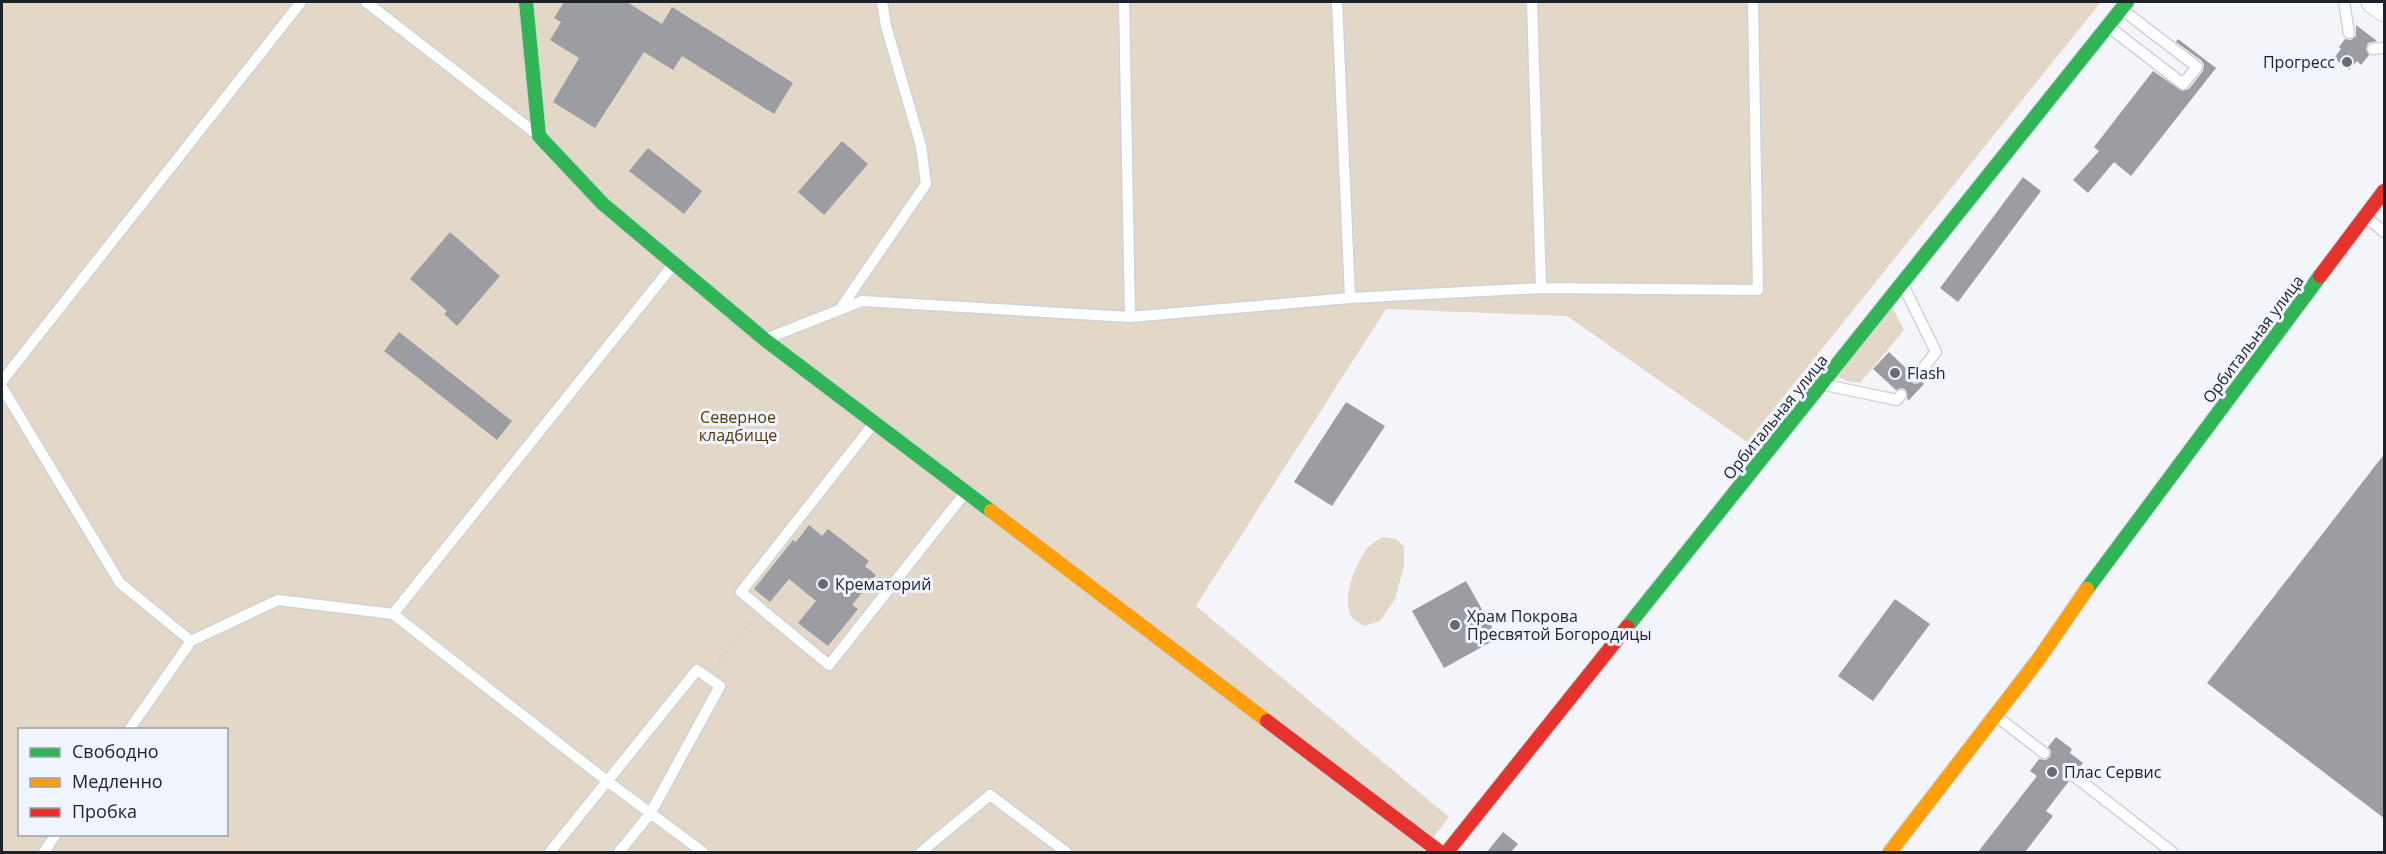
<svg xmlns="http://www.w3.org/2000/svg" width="2386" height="854" viewBox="0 0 2386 854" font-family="'Open Sans',sans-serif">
<rect width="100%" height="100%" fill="#f4f5fa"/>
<path fill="#e3d8c7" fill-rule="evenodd" d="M2,2h2099l-354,440 -180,-126 -181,-7 -190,297 253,211 -27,35h-1420zM20,730h206v104h-206z
M1891,305l13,25 -44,53 -13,-2 -12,-6z
M1383,537l14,2 7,8v20l-9,32 -15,22 -16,5c-5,-3 -11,-6 -14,-12 -7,-21 6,-50 18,-67 4,-4 10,-7 15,-10z"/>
<path fill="#9b9da3" d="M564,2h63l35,22 10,-17 121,76 -19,31 -92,-58 -9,14 -29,-18 -49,76 -42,-26 26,-44 -29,-18 11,-18 -7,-4z
M2356,25l21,16 -9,2 -2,6 3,6 -8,10 -4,-4 -8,9 -15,-12 7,-9 -2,-2 6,-8 6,1 5,-4z
M2178,39l38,29 -85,108 -17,-14 -26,31 -15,-13 26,-29 -5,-4 59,-76 29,20 7,-2 14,-18 1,-6 -2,-4 -26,-19z
M842,141l26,23 -44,51 -26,-23z
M648,148l54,43 -18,23 -55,-43z
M2023,177l18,14 -83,111 -18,-14z
M450,232l50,44 -43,50 -13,-12 3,-3 -37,-32z
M399,332l113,89 -15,19 -113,-89z
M1889,352l21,20 -1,4 2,6 4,2 7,-2 2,2 -16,17 -2,-11 -4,-2 -6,2 -23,-21z
M1346,402l39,24 -53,80 -38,-24z
M2385,453v366l-178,-136z
M809,525l13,11 6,-7 41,32 -4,5 11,9 -24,30 6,4 -30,37 -30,-23 18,-22 -27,-22 -19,23 -16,-13 39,-49 3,2z
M1466,581l32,57 -54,30 -32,-57z
M1895,599l35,25 -57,77 -35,-25z
M2056,737l16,12 -2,4 13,10 -5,6 -7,-1 -4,3 -1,6 3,4 -23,30 7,5 -28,36h-47l59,-76 -7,-5 9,-12 7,1 4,-3 1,-6 -3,-4z
M1503,832l15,12 -7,8h-24z"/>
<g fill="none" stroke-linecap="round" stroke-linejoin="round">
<defs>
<path id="lane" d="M366,2l168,130
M1124,2l6,315
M1337,2l13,296
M1532,2l9,286
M2344,2l5,31
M2109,27l74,57 14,-17 -73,-56
M2373,49l11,-1
M2366,217l18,15
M1904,287l32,65 -20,25
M840,309l86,-125 -5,-38 -35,-120 -4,-24
M768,338l94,-37 268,16 220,-19 191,-10 217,2 -5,-288
M2,381l299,-379
M1825,385l72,15 4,-5
M2,387l118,196 71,58 87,-41 115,14 280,-349
M874,423l-133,169 88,73 136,-172
M393,614l214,167 96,71
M1996,716l48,37
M129,730l62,-89
M2073,775l99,77
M44,852l12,-18
M550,852l147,-182 23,16 -70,128 -31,38
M921,852l69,-57 76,57"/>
<path id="street" d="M2372,2l12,9"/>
<path id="fast" d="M526,2l13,134 64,68 161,135 227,172
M2087,589l233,-313
M1627,627l500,-625"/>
<path id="slow" d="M991,511l276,210
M1890,852l148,-192 49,-71"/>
<path id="jam" d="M2320,276l64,-85
M1267,721l173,131
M1447,852l180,-225"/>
</defs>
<use href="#lane" stroke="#cfd2d8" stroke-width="13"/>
<use href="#street" stroke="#cfd2d8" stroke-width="23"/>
<use href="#fast" stroke="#cfd2d8" stroke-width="16"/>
<use href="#slow" stroke="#cfd2d8" stroke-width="16"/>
<use href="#jam" stroke="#cfd2d8" stroke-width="16"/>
<path stroke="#d6d6d8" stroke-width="4" stroke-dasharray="3 3" stroke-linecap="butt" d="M715,667l38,-48"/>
<use href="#lane" stroke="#fdfefe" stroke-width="10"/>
<use href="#street" stroke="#fdfefe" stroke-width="21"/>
<use href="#fast" stroke="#30b455" stroke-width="14"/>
<use href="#slow" stroke="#ff9f0a" stroke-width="14"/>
<use href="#jam" stroke="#e5322d" stroke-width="14"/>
</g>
<g fill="#686b72" stroke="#f0f4fe" stroke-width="2">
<circle cx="2347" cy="62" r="6"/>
<circle cx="1895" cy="373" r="6"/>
<circle cx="823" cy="584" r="6"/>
<circle cx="1455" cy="625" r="6"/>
<circle cx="2052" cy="772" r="6"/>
</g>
<g text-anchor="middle" stroke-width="6" stroke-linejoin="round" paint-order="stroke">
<g font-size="16" fill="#1d2129" stroke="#f0f4fe" text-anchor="start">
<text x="2335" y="68" text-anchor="end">Прогресс</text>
<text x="1907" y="379">Flash</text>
<text x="835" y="590">Крематорий</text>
<text x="1467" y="622">Храм Покрова<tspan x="1467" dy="18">Пресвятой Богородицы</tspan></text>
<text x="2064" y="778">Плас Сервис</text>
</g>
<g font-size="16" fill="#1d2129" stroke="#f0f4fe">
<text transform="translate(2253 339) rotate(-53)" y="6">Орбитальная улица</text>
<text transform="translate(1775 417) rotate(-51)" y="6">Орбитальная улица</text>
</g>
<g font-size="16" fill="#553b00" stroke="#f0f4fe">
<text x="738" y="423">Северное<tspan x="738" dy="18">кладбище</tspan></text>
</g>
</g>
<rect width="2386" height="854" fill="none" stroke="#1d2129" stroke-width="6"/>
<rect x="18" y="728" width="210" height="108" fill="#f0f4fe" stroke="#9ca0a9" stroke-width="1.5"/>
<rect x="30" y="748" width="30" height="9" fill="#30b455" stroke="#9ca0a9" stroke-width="1.5"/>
<text x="72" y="758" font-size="18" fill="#1d2129">Свободно</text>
<rect x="30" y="778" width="30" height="9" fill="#ff9f0a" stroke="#9ca0a9" stroke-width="1.5"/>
<text x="72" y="788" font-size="18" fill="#1d2129">Медленно</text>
<rect x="30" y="808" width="30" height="9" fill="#e5322d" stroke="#9ca0a9" stroke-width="1.5"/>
<text x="72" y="818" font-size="18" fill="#1d2129">Пробка</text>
</svg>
